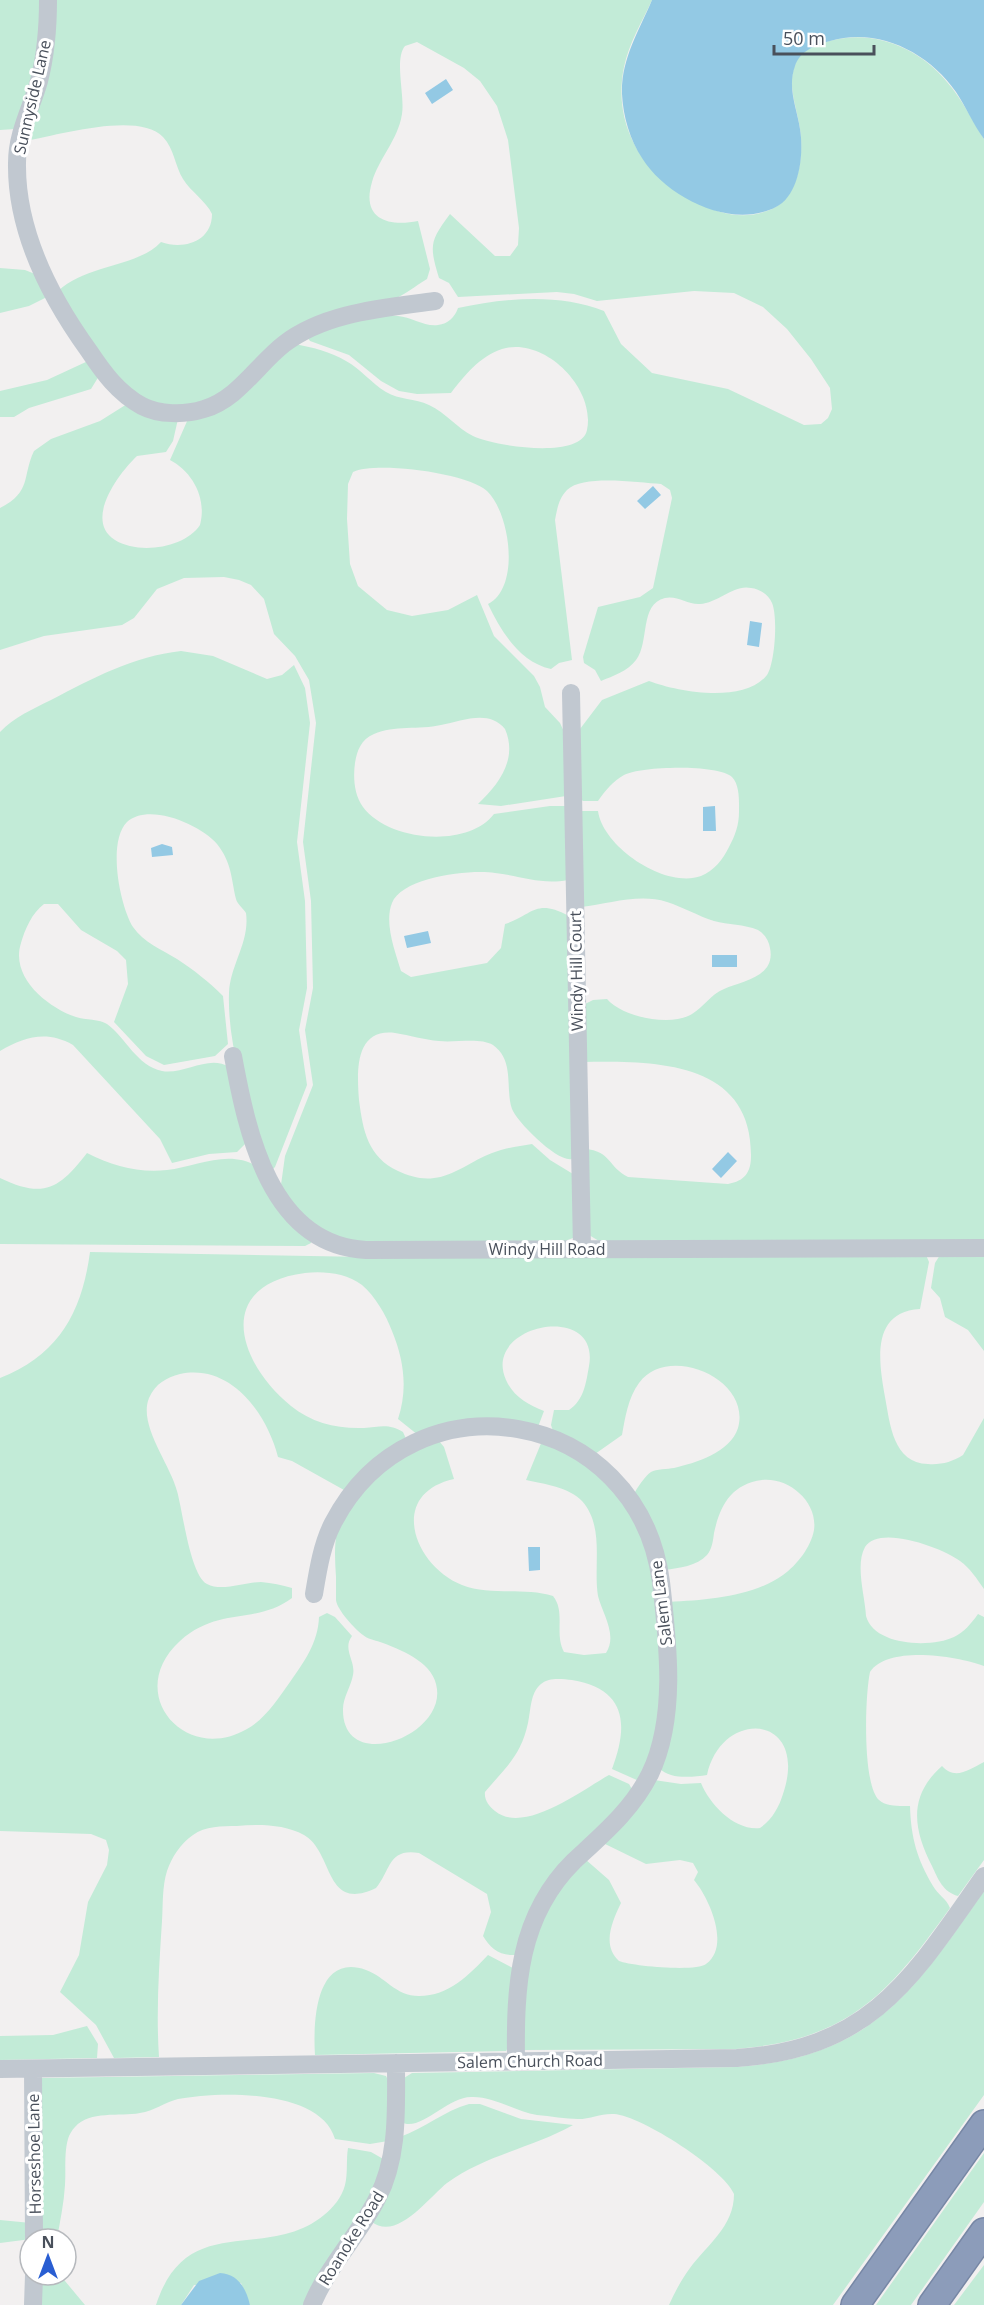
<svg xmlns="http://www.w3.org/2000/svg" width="984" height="2305" viewBox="0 0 984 2305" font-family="'Open Sans',sans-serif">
<rect width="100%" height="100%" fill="#f2f0f0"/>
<path fill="#c2ebd7" d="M0,0h42l-6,68 -21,61 -15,1z
M54,0h598c-10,22 -23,43 -28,67 -12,58 19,108 70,134 25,13 51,20 78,8 27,-12 32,-54 28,-80 -3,-22 -14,-45 -4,-67 7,-14 24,-19 38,-22 42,-10 86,9 113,42 15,17 25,38 37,57v1101l-385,1 -10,-6 -4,-86c26,2 23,18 43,28l100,7c17,-3 23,-12 23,-28 1,-96 -98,-95 -168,-94v-57l10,-5 14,-1c15,18 64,28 85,15 12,-7 19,-20 32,-25 18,-8 52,-12 46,-41 -1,-7 -5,-14 -12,-18 -14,-6 -30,-5 -44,-9 -16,-5 -31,-14 -47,-19 -28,-9 -58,2 -86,5l-2,-93 3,-3h16c5,36 67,78 103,65 13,-5 22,-17 28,-29 6,-11 10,-22 10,-35 0,-10 1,-27 -7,-35 -14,-13 -91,-11 -108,-2 -11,6 -19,16 -26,26h-15l-5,-4v-59l2,-9 22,-29 47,-19c29,11 95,23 118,-6 8,-12 11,-58 5,-72 -3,-8 -12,-14 -21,-15 -17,-4 -33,15 -51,16 -12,1 -23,-9 -35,-6 -26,6 -15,44 -29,62 -8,11 -23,16 -35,21l-6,-11 -11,-7 -1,-6 15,-50 42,-10 13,-9 19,-90 -2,-8 -9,-6c-22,-1 -77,-10 -94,6 -8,8 -10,19 -12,30l17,140 -13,3 -8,6c-32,-7 -50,-38 -63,-65 33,-17 22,-91 -1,-113 -19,-18 -111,-30 -134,-19l-5,12 -1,35 3,45 8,22 29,24 25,6 36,-6 29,-15 17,41 40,40 6,11 5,20 15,16 5,11 1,62 -65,10 -23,-2c21,-20 40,-45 27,-75 -16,-20 -43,-8 -64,-4 -22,5 -47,0 -67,9 -13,5 -17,17 -19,29 -2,14 -1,32 8,44 25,34 104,42 131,7l56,-8h16l2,74c-27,5 -47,-4 -73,-7 -24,-4 -93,4 -103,30 -8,20 3,48 9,68l10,6 76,-14 14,-15 4,-24c28,-9 30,-26 64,-8l3,243c-14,4 -55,-37 -60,-50 -7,-21 3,-48 -19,-64 -13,-8 -38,-2 -54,-4 -15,-1 -29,-6 -44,-8 -41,-5 -38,40 -36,67 4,31 9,57 39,71 11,5 24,9 36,7 20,-2 39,-18 58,-25 13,-5 27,-7 40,-9l18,16 23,14 2,57 -2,7 -8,3h-215l-31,-9 -16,-13 -23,-27 5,-36 28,-71 -8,-55 8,-42 -2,-87 -8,-59 13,-119 -7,-43 -14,-24 -21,-22 -10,-35 -13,-14 -12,-5 -15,-3 -40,1 -27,11 -23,29 -12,7 -78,11 -44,14v-142c32,-16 22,-32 34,-57l17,-12 49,-18 27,-17 22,11 29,4 -5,22 -7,11 -29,4c-17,16 -54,64 -22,84 24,15 70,8 85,-15 7,-26 -7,-53 -30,-65l18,-41c47,-7 71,-48 106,-75 18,3 37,8 52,17 15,8 25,22 40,31 13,8 29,6 43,13 17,8 28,23 44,31 20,10 108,24 114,-6 9,-42 -43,-94 -85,-81 -22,7 -38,27 -51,44l-34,1 -18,-3 -18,-10 -32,-26 -39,-14 -3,-4c26,-12 62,-25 91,-21 13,1 27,11 40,9 10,-1 17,-8 20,-17 47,-10 101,-15 146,3l17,33 31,29 76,16 76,36 17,-1 7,-6 4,-9 -2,-21 -19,-29 -24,-30 -24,-22 -29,-14 -40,-2 -97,10 -23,-7 -17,-2 -99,5 -9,-14 -10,-5c-10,-33 -9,-37 11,-64l45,42h15l8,-11 1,-17 -11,-88 -11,-34 -17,-25 -16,-13 -47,-26 -12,4c-11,13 0,49 -3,68 -4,26 -23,44 -30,68 -11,37 16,45 46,39l12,48 -3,10c-12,7 -22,16 -35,21 -35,12 -73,12 -104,34 -26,17 -42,45 -68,61 -78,49 -130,-50 -162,-104 29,-27 80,-24 103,-49 22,8 51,0 51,-28 -6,-13 -21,-22 -29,-35 -8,-13 -9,-31 -20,-42 -24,-26 -105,-2 -138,4l25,-82z
M0,268l25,2 10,4 12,23 -18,9 -29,7z
M88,361l11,15 -8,13 -62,19 -15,9h-14v-26l47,-11z
M181,651l32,5 54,23 15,-4 12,-10 11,23 5,35 -13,119 8,59 2,87 -8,42 8,55 -32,82 -5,5c-18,-57 -43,-119 -41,-179 1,-28 21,-51 17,-80 -3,-5 -9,-9 -10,-14 -5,-21 -4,-36 -19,-55 -16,-19 -68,-42 -90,-22 -20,20 -7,84 6,105 11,16 28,22 44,32 17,11 32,23 46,37l5,48 -13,12 -51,9 -18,-9 -32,-34 14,-38 -2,-24 -9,-9 -36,-21 -23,-26h-14c-12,9 -19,25 -23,39 -11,34 26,64 55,74 9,3 24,2 31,7 19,14 30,42 55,47 22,4 47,-17 67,-4l17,76 -9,9 -28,2 -37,9 -12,-24 -87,-94c-27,-15 -48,-8 -73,6v-319c14,-15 33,-23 51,-32 42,-22 83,-44 130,-49z
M87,1153c26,13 51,20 80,17 29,-3 61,-21 89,-4 11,7 45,59 55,73v4l-6,3 -305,-2v-66c44,21 59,11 87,-25z
M90,1252l276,5 560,-2 3,7 -9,47c-50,3 -41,54 -35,88 5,27 8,66 43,67 13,1 24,-2 35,-9l21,-37v171c-7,-10 -14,-21 -24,-28 -17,-13 -81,-37 -95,-14 -10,18 0,49 1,69 8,30 65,32 88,21 10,-5 17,-13 24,-23l6,3v49c-27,-10 -96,-21 -114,6 -5,23 -8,112 9,128 7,7 22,6 31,6 1,32 7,53 23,80 5,9 13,12 17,22 -62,87 -102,132 -214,141l-212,1c-5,-13 -2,-29 -1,-42 1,-64 17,-103 62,-149l24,21 12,23c-8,17 -20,42 -2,58 12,5 77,11 87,3 25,-18 3,-66 -12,-84l4,-8 -5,-9 -13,-3 -34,4 -43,-21 32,-35 19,-28 27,4 20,-1c9,22 34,48 59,45 12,-8 19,-21 23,-34 27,-80 -61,-87 -76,-19 -14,2 -37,5 -48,-7 19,-53 15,-111 10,-166 38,-2 83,-5 114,-27 14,-10 28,-28 31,-45 4,-28 -25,-53 -52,-50 -31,4 -42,26 -48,53 -1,8 -2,16 -7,22 -10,11 -28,13 -42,15l-10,-36 -21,-40c3,-6 11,-18 17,-22 5,-3 17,-3 23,-4 21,-5 56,-15 64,-40 14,-49 -70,-85 -99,-45 -11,15 -14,35 -17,52l-27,19 -19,-13 -23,-10 -2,-6 3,-15h15c15,-10 17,-27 20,-44 12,-65 -108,-42 -83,14 7,16 22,25 38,31l-6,16c-42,-7 -80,-7 -120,8l-20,-16c10,-30 6,-59 -6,-88 -6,-16 -17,-35 -30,-46 -16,-12 -38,-14 -57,-12 -91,12 -68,89 -14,133 21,17 46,23 73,22 15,-1 25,-5 39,4l4,9 -34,22 -29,27 -52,-29 -14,-4c-11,-43 -47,-94 -98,-83 -14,4 -24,9 -31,24 -11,27 21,66 28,93 6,21 13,84 30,93 15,8 38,-2 54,-2 11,1 21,3 31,6v10c-36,27 -73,8 -112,43 -57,52 5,124 67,88 18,-10 31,-30 43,-47 14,-20 28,-39 29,-65l8,-4 8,4 17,19c-10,13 4,25 1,39 -2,11 -10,23 -10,34 -1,67 107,26 93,-25 -5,-23 -37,-35 -56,-42 -5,-2 -13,-3 -17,-7 -8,-6 -26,-25 -27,-35 0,-8 0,-15 0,-23 -1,-15 -2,-31 1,-45 11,-44 63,-77 102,-91l5,6 10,32c-67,15 -40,87 8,106 28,11 63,2 91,11 13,16 1,38 11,56l20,3 22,-2c12,-18 -4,-40 -8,-57 -5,-31 7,-69 -16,-95 -13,-14 -38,-17 -56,-21l16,-39c99,33 118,125 118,218 0,41 -1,78 -18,116l-3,6 -27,-12c17,-45 14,-80 -40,-89 -10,-1 -23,-3 -31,4 -11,9 -10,26 -13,39 -7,33 -23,45 -43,69 -1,8 4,14 10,19 29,24 87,-21 114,-36l20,9 4,7c-26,34 -62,58 -87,92 -15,22 -24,47 -31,72 -15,1 -25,-7 -32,-19l8,-24 -4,-18 -68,-41c-31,-5 -28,17 -43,35 -52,25 -42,-36 -72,-53 -20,-11 -46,-11 -67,-9 -15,0 -32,0 -44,9 -13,9 -21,22 -26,36 -5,16 -4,34 -5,50 -3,46 -6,91 -3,136l-45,1 -18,-33 -36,-33 19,-37 9,-53 19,-37 2,-15 -3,-10 -15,-6 -91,-3v-453c59,-23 82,-66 90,-126z
M940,1255h44v96l-16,-21 -23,-13 -5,-19 -9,-10 4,-25z
M984,1762v98l-26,36c-15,-4 -20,-17 -26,-30 -19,-37 -24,-70 10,-100 13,15 28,3 42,-4z
M984,1891v204l-151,210h-164c6,-13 12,-25 21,-37 18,-24 44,-42 44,-74 -10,-25 -92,-78 -120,-80 -12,-1 -23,5 -36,5 -12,0 -28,-3 -41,-4 -22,-4 -44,-19 -66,-18 -24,0 -51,36 -70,25l3,-44 8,-5 325,-6c134,-10 176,-74 247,-176z
M488,1955l25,13 -4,78 -3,5 -191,4c-2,-32 0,-103 51,-85 20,7 29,26 53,26 30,0 50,-21 69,-41z
M87,2026l11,18 -1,14 -97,2v-24l53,-1z
M374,2073l12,3 3,6 -1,59 -18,3 -35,-5c-14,-50 -116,-48 -157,-40 -13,3 -24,12 -38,14 -21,4 -50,-3 -65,14 -3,3 -6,8 -7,12 -4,14 -2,31 -3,46 -1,18 -5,36 -8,54h-19l2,-161z
M469,2104h11l41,15 52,6c-41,23 -88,30 -126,58 -18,14 -51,60 -76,38l29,-84c25,-9 44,-26 69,-33z
M348,2148l23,4 14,8 -7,22 -73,123h-55l-9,-22 -47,2 -13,20h-25c31,-96 110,-42 168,-90 9,-7 18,-18 21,-30 3,-11 1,-25 3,-37z
M984,2153v49l-73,103h-35z
M0,2220l31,3v16l-31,4z
M984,2265v40h-30z
M37,2275h23l25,30h-48z"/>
<path fill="#93c9e4" d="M652,0h332v139c-11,-15 -18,-32 -28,-47 -28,-40 -78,-65 -126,-51 -15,4 -30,10 -35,25 -8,22 2,42 5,63 4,24 0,66 -24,78 -44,23 -109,-9 -134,-49 -12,-18 -19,-42 -20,-64 -1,-35 17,-63 30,-94z
M446,79l7,11 -21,14 -7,-11z
M653,486l8,9 -16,14 -8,-8z
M750,621l12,2 -3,24 -12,-2z
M715,806l1,25h-13v-24z
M162,844l10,3 1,8 -21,2 -1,-9z
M428,931l3,12 -24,5 -3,-12z
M712,955h25v12h-25z
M728,1152l9,9 -16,17 -9,-9z
M528,1547h12v23l-11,1z
M220,2273c18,1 26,15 30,32h-69l18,-24z"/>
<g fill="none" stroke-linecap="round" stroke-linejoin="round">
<defs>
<path id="highway" d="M855,2305l129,-181
M932,2305l52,-73"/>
</defs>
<use href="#highway" stroke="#7787a5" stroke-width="30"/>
<path stroke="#c1c8d0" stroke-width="18" d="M48,0c0,28 -2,54 -9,81 -8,28 -22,52 -22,82 -1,69 33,134 72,188 14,21 29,42 53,55 17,9 43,9 62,3 34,-10 53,-44 80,-65 41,-32 101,-36 151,-43
M571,693l11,555
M233,1056c14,76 37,189 133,194l618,-2
M314,1594c4,-24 8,-50 19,-71 80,-154 305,-116 328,59 7,61 16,136 -11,192 -18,36 -48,61 -76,87 -56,55 -59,126 -58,200
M0,2069l737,-11c135,-9 176,-81 247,-182
M33,2069l1,170
M33,2305l1,-30
M312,2305c16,-39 46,-69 65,-106 22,-42 19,-90 19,-136"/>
<use href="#highway" stroke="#8c9cba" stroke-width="27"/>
</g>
<g text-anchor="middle" stroke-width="6" stroke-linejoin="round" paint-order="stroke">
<g font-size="16" fill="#49505b" stroke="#fff">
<text transform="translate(32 97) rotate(-77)" y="6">Sunnyside Lane</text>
<text transform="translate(576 971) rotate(-91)" y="6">Windy Hill Court</text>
<text x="547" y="1255">Windy Hill Road</text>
<text transform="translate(661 1603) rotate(-97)" y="6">Salem Lane</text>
<text transform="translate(530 2061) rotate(-1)" y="6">Salem Church Road</text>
<text transform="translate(34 2154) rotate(-91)" y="6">Horseshoe Lane</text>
<text transform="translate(351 2238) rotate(-58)" y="6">Roanoke Road</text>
</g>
</g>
<g transform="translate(48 2257)"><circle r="28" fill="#ffffff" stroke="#b6b9bd" stroke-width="1.5"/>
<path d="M0-4.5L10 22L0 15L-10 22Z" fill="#295ed2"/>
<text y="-9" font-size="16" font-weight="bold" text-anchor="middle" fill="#49505b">N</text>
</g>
<path d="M774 45v9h100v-9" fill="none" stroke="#49505b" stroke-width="3"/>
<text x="783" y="45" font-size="18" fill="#49505b" stroke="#ffffff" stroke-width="4.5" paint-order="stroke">50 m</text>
</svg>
